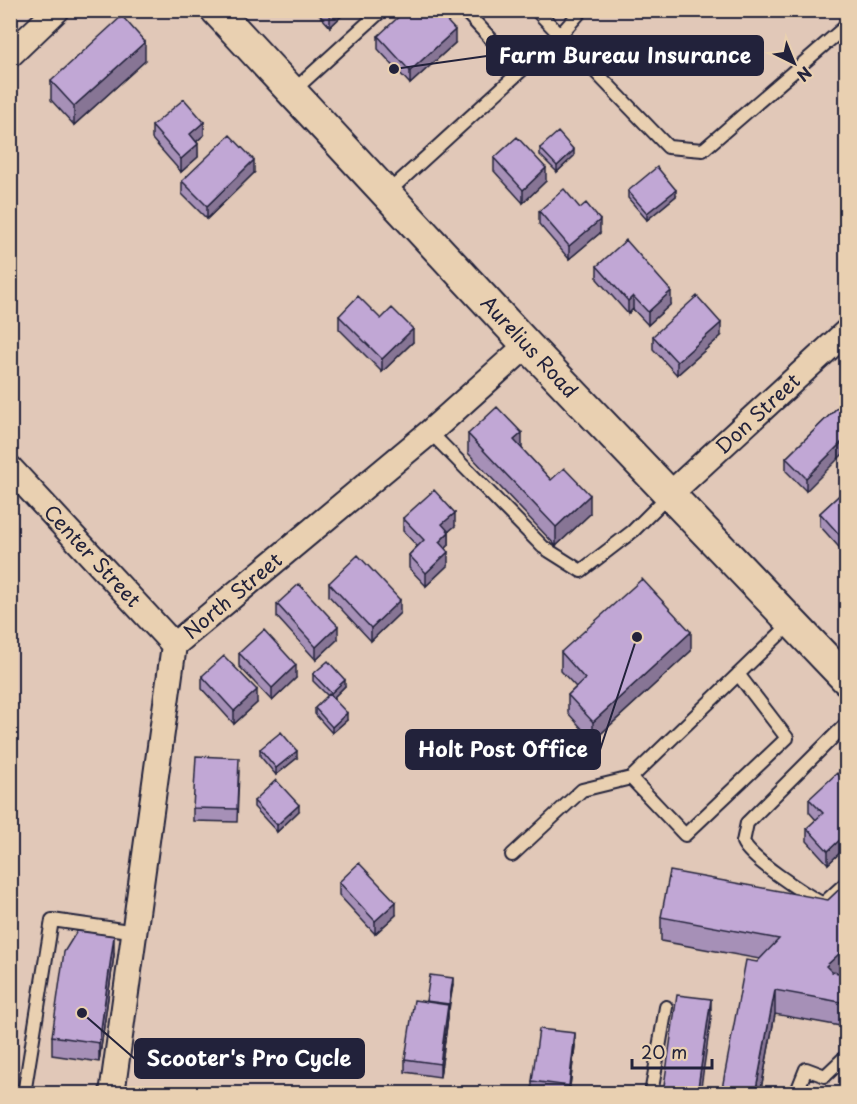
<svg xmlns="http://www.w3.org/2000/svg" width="857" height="1104" viewBox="0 0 857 1104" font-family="'Playpen Sans',sans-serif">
<rect width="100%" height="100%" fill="#e1c8b8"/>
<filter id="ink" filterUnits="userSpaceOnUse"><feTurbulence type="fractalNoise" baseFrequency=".0167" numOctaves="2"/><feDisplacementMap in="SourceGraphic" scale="12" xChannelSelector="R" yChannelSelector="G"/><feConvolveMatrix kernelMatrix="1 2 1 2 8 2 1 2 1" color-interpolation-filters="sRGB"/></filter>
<g filter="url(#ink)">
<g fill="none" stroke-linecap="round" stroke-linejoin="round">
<defs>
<path id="service" d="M464,10l57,61
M536,10l132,137 35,3 143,-124
M292,92l90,-82
M387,193l173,-158 22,-25
M430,432l113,115 38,24 52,-40 36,-36
M738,674l49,64 -102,97 -54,-57 160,-155
M846,724l-99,99 -4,19c7,17 62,52 80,62l23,-21
M512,855l70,-65 49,-12
M24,1094l28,-174 84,12
M651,1094l15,-87
M796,1094l10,-25 19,7 21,-20"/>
<path id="minor" d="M10,55l47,-45
M10,468l164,177
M669,495l177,-163
M112,1094l62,-449 256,-213 97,-87"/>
<path id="tertiary" d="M216,10l311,335 319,334"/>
</defs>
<use href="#service" stroke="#22223b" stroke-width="16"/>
<use href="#minor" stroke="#22223b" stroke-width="28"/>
<use href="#tertiary" stroke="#22223b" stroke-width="34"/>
<use href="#service" stroke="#e9d0b1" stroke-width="12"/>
<use href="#minor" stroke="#e9d0b1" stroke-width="24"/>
<use href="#tertiary" stroke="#e9d0b1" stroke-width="30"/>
</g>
<path fill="#a690b7" stroke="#22223b" stroke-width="1.5" d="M315,10h33l-18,17z
M378,36l77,7 -45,41 -32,-35z
M145,61l-71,64 -23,-25v-19z
M152,126l52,9 -7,6 1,16 -17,15 -29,-33z
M540,148l34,8 -17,16 -17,-17z
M494,158l52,23 -23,22 -29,-32z
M254,173l-47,46 -25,-25v-13z
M628,191l48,5 -29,24 -19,-22z
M539,211l61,22 -31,26 -30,-35z
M597,266l74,38 -23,21 -15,-16 -5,5 -31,-35z
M339,316l42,3 32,23 -31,30 -43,-43z
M653,336h68l-44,39 -24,-26z
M842,403l-36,88 -20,-20v-13z
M468,434l54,15 29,31 39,34 -34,32 -88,-93z
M846,489v66l-26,-29v-13z
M403,518l52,8 -6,5v14l-4,4 3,16 -22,21 -17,-18v-13l8,-9 -14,-15z
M329,583l71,30 -29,28 -42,-45z
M277,604l61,35 -22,21 -39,-43z
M691,651l-98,90 -25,-28v-18l8,-8 -15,-16v-19z
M239,653l57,25 -24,23 -33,-35z
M313,674l32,12 -12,12 14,22 -15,13 -17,-19v-6l13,-12 -15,-15z
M202,676l55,27 -23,21 -32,-35z
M260,749l37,9 -21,17 -16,-19z
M239,771l-2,51 -44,-1v-13z
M846,783v64l-18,17 -21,-23v-13l9,-8 -7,-8v-13z
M254,801l45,10 -22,21 -23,-25z
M339,882l57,33 -21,19 -36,-39z
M846,883v144l-71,-13 -15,80h-39l39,-135 -99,-18v-24l167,-17z
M114,955l-15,107 -47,-7v-19z
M453,985l-5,25v8l-8,59 -35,-5v-13l21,-58z
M575,1046l-6,48h-37v-13z"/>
<path fill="#877595" stroke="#22223b" stroke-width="1.5" d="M330,10h18l-18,17z
M455,30v13l-45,41v-13z
M145,42v19l-71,64v-19z
M204,122v13l-14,12v-13z
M198,144v13l-17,15v-13z
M574,150v6l-17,16v-6z
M254,160v13l-47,46v-13z
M546,168v13l-23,22v-13z
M676,190v6l-29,24v-7z
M600,220v13l-31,26v-13z
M671,291v13l-23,21v-13z
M633,296v13l-5,5v-13z
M721,323v13l-44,39v-13z
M413,329v13l-31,30v-13z
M522,433v19l-8,-12z
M846,438v13l-40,40v-13z
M590,495v19l-34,32v-19z
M455,513v13l-13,11v-13z
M449,532v13l-10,10v-13z
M448,552v13l-22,21v-13z
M400,600v13l-29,28v-13z
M338,626v13l-22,21v-13z
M691,632v19l-98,90v-19z
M296,665v13l-24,23v-13z
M345,680v6l-14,14v-7z
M257,690v13l-23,21v-13z
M347,713v7l-15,13v-6z
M297,751v7l-21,17v-7z
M299,805v6l-22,21v-7z
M846,834v13l-18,17v-13z
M396,902v13l-21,19v-13z
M114,936v19l-15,107v-19z
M841,952v24l-15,14v-24z
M16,966v13l-6,35v-13z
M453,978v7l-4,25v-6z
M775,990v24l-15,80h-5z
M711,999v19l-11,76h-3z
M448,1005v13l-8,59v-13z
M575,1033v13l-6,48v-8z"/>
<path fill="#c1a7d5" stroke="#22223b" stroke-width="1.5" d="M406,10h31l18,20 -45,41 -32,-35z
M122,16l23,26 -71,64 -23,-25z
M184,99l20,23 -14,12 8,10 -17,15 -29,-33z
M558,132l16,18 -17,16 -17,-18z
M230,135l24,25 -47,46 -25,-25z
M517,137l29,31 -23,22 -29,-32z
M657,167l19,23 -29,23 -19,-22z
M564,189l16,19 6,-5 14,17 -31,26 -30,-35z
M626,240l45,51 -23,21 -15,-16 -5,5 -31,-35z
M358,296l23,23 11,-11 21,21 -31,30 -43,-43z
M697,296l24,27 -44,39 -24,-26z
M842,403l4,5v30l-40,40 -20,-20z
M497,407l25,26 -8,7 37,40 13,-12 26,27 -34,32 -88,-93z
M846,489v53l-26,-29z
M434,490l21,23 -13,11 7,8 -10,10 9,10 -22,21 -17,-18 15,-15 -21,-22z
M358,555l42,45 -29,28 -42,-45z
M642,579l49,53 -98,90 -25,-27 17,-16 -24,-27z
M299,584l39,42 -22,21 -39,-43z
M264,630l32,35 -24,23 -33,-35z
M224,656l33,34 -23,21 -32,-35z
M328,661l17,19 -14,13 -18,-19z
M329,694l18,19 -15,14 -17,-19z
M281,732l16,19 -21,17 -16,-19z
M196,756l43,2 -2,51 -44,-1z
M837,773l9,10v51l-18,17 -21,-23 16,-15 -14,-14z
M276,780l23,25 -22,20 -23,-24z
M359,863l37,39 -21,19 -36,-39z
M670,871l158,29 18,-17v71l-1,-1 -4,-1 -15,14 6,6 14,2v29l-71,-13 -20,104h-34l25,-134 11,2 22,-23 -118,-22z
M77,931l37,5 -15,107 -47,-7 12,-84z
M10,965l6,1 -6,35z
M430,975l23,3 -4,26 -23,-3z
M677,995l34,4 -14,95 -34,-1z
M414,1000l34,5 -8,59 -35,-5z
M539,1029l36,4 -6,53 -37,-5z"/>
</g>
<g text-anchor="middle" stroke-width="4.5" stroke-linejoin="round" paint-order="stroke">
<g font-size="20" fill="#22223b" stroke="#e9d0b1">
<text transform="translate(529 347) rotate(47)" y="7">Aurelius Road</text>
<text transform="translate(758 414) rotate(-43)" y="7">Don Street</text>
<text transform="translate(92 556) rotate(47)" y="7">Center Street</text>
<text transform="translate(233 596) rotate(-40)" y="7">North Street</text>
</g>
</g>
<path fill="none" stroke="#22223b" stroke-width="2" d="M394 69L487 56M637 637L600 750M82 1013L135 1059"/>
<g fill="#22223b" stroke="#e9d0b1" stroke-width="2">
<circle cx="394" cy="69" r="6"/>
<circle cx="637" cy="637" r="6"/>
<circle cx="82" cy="1013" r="6"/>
</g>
<g fill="#22223b" stroke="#22223b" stroke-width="2">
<rect x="487" y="36" width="276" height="39" rx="6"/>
<rect x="406" y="730" width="194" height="39" rx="6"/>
<rect x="135" y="1039" width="229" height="39" rx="6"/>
</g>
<g font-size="21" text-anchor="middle" font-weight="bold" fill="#fff">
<text x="625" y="63">Farm Bureau Insurance</text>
<text x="503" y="757">Holt Post Office</text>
<text x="249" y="1066">Scooter's Pro Cycle</text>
</g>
<rect width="857" height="1104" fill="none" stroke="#e9d0b1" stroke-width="36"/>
<rect x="18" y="18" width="821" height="1068" fill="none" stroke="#22223b" stroke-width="2" filter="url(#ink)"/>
<g transform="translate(794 63) rotate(137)" stroke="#e9d0b1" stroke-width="4.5" paint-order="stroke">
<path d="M0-4.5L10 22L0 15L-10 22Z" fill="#22223b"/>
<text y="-9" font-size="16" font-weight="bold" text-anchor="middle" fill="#22223b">N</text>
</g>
<path d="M632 1059v9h80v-9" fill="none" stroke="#22223b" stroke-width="3"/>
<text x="641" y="1059" font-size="18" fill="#22223b" stroke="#e9d0b1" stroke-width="4.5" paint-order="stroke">20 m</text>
</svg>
